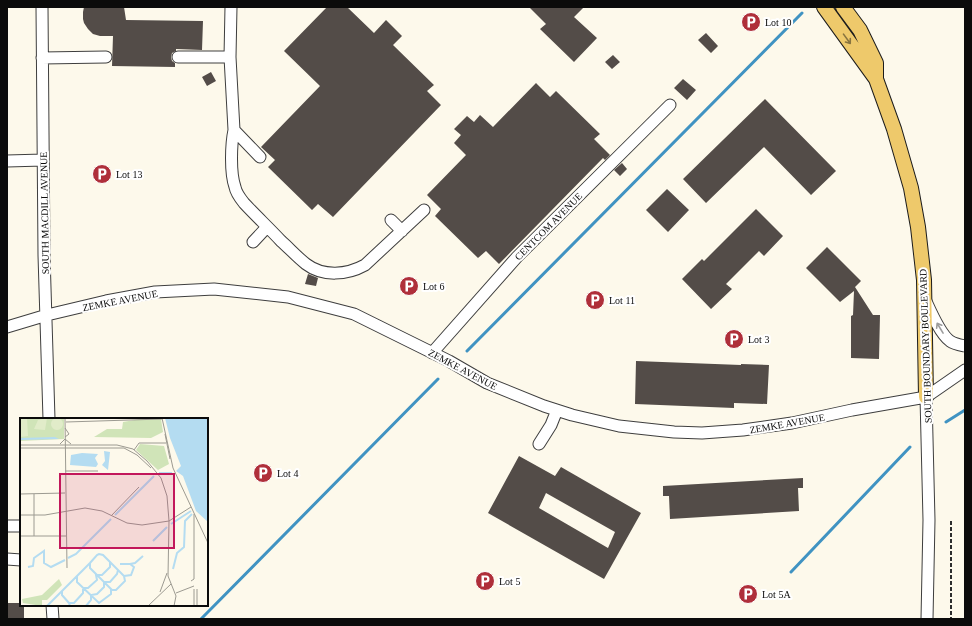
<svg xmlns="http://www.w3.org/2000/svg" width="972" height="626" viewBox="0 0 972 626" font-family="Georgia,serif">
<rect width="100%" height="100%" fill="#fdf9eb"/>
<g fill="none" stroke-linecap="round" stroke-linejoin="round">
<path stroke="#4093c2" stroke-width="3" d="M467,351l335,-338
M946,422l19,-12
M791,572l119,-125
M201,619l237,-240"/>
</g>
<path fill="#534c48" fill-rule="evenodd" d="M84,7h40l2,13 77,1 -1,29 -26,-1v2l-4,2 -1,4 1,4 3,2v4l-63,-1 1,-30h-13l-7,-2 -5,-5 -4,-6 -1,-4v-7z
M327,7h20l27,26 12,-13 16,16 -9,9 41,40 -7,6 14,14 -108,112 -15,-13 -6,6 -44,-43 7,-7 -14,-13 59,-61 -36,-35z
M529,7h55l-10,10 23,21 -23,24 -34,-33 6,-5z
M706,33l12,13 -7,7 -13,-13z
M613,55l7,7 -8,7 -7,-7z
M211,72l5,9 -9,5 -5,-9z
M683,79l13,11 -9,10 -13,-12z
M536,83l14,14 6,-6 44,43 -6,5 16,16 -5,5 -2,-2 -104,106 -13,-13 -8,7 -43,-42 6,-7 -14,-14 39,-40 -12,-12 7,-8 -7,-6 13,-13 7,6 6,-7 13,12z
M765,99l71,72 -25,24 -47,-48 -58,56 -23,-24z
M622,163l5,6 -7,7 -6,-6z
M667,189l22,21 -21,22 -22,-22z
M756,209l27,27 -19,20 -5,-5 -33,33 6,5 -21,20 -29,-30 20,-20 2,2z
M827,247l34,34 -6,6 18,28h7l-1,44 -28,-1v-42l2,-1 1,-24 -14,11 -34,-34z
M308,274l10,4 -2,8 -11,-2z
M636,361l105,4v-1l28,1 -2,39 -33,-1v5l-99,-4z
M519,456l36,20 6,-9 80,46 -37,66 -116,-66zM546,493l69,39 -7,16 -69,-40z
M803,478v10h-5l1,23 -129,8 -1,-23h-6v-10z
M7,603h14v2h3v14h-17z"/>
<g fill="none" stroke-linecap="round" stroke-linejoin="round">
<defs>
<path id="minor" d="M42,7l2,248 5,164
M231,7l-1,50 4,73c-3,14 -4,43 1,57 1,6 5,11 9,16 12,13 25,25 37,38 8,7 16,16 25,23 17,13 41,11 59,1l59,-55
M178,57h52
M42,58l64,-1
M234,130l26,27
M7,161l36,-1
M391,220l11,11
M253,242l14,-15
M925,299c5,11 15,35 25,42 4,3 10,4 15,5
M7,327l40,-12 59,-14 49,-9 59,-3 74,8 66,17 95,47 38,22 57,23 28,9 47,11 55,6 28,1 41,-3 49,-7 60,-13 74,-13 39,-27
M432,353l85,-96 153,-152
M926,397l3,123 -2,99
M539,444l12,-19 6,-15
M7,526h14
M7,559l14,1
M52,605l1,14"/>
<path id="major" d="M824,7l52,72 18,50 17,59 7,39 6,53 2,117
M843,7l17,23 16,33v16"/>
</defs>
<use href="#minor" stroke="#3e3e3e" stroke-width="13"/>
<use href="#major" stroke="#1c1c1c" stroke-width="16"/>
<path stroke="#2d2d2d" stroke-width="2" stroke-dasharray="4 2" stroke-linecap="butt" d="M951,521v98"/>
<use href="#minor" stroke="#fff" stroke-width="11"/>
<use href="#major" stroke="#eec96b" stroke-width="14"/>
</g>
<defs><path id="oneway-shaft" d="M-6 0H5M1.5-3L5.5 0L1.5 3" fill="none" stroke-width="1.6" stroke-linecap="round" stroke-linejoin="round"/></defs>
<use stroke="#887440" href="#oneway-shaft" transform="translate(847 39) rotate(54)"/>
<use stroke="#9d9d9d" href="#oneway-shaft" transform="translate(940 328) rotate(-121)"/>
<defs>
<symbol id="parking-disc" viewBox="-11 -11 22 22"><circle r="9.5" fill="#af2f3a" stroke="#fff"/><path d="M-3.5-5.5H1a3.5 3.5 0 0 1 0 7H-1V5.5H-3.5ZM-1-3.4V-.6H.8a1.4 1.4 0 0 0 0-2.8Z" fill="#fff"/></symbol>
</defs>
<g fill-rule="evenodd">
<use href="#parking-disc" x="740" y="11" width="22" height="22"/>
<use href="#parking-disc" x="91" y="163" width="22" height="22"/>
<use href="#parking-disc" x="398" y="275" width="22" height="22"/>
<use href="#parking-disc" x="584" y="289" width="22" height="22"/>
<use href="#parking-disc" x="723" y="328" width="22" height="22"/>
<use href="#parking-disc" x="252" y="462" width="22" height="22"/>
<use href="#parking-disc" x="474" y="570" width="22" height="22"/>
<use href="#parking-disc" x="737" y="583" width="22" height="22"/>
</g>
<g text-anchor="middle" stroke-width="4" stroke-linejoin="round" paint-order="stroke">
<g font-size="10" fill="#0b0b0b" stroke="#fff" text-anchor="start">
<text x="765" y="26">Lot 10</text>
<text x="116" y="178">Lot 13</text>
<text x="423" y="290">Lot 6</text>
<text x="609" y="304">Lot 11</text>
<text x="748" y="343">Lot 3</text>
<text x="277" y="477">Lot 4</text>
<text x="499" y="585">Lot 5</text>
<text x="762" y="598">Lot 5A</text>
</g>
<g font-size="10" fill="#0b0b0b" stroke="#fff">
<text transform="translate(44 213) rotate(-91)" y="4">SOUTH MACDILL AVENUE</text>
<text transform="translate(548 226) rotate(-45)" y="4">CENTCOM AVENUE</text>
<text transform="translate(120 300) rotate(-11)" y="4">ZEMKE AVENUE</text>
<text transform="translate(925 346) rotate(-92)" y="4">SOUTH BOUNDARY BOULEVARD</text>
<text transform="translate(463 369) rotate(28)" y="4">ZEMKE AVENUE</text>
<text transform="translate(787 423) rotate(-10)" y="4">ZEMKE AVENUE</text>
</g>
</g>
<g transform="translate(20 418)">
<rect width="188" height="188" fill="#fdf9eb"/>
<path d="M0,0h44v21l-44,2zM126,0l15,1 2,13 -12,6 -57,-1 13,-8h15l1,-7zM120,26l24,2 5,18 -11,6 -22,-20zM39,161l3,6 -15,15h-5v6l-19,-3 -1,-4 20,-4z" fill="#d0e4b8"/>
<path d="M31 6a6 6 0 1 1 12 0a6 6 0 1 1-12 0ZM7,0l1,18 -8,1v-18zM27,0l-2,12 -11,-1 4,-9z" fill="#e1ecc9"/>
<path d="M145,0h43v104l-12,-11 -13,-35 -7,-5 5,-5 -11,-28zM35,19l4,2 -39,1v-2zM84,33l6,1 -2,18 -6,-5 3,-4zM62,35l16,1 -3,4 3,6 -2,3 -26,-2 1,-10z" fill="#b4dcf1"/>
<path fill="none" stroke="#b4dcf1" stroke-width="2" d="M139,55h13M95,97l39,-39M151,106l20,-13M133,123l14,-14M48,140l8,-4 35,-35M100,146h10l4,3 -3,8 -7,1M110,146l5,-1 8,-7M8,149l5,-1 1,-8 10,-7v12l7,4 14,-7M153,151l4,-16 7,-6 1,-26 7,-7M57,158v6l22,21 12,-9v-5M42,173v4l7,8M27,188l43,-43 7,-8 2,-1 4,1 21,21 1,5 -9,9h-4l-22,-22v-5M50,188l-1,-3h5l9,-10v-5h5l9,-8 -1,-5h6l8,-8v-5M66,188l5,-6v-5l6,-1 7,-7v-5h6l7,-8 1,-4"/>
<path fill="none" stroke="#9c9a91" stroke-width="1" d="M45,0l2,150M142,0l11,50 35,75M46,4l96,-3M45,10l4,6 -4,3M145,16l5,25M40,26l5,-5 6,5M0,27h97l16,4 14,12 14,17 6,18 2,25M0,30h104l13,7 14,13M114,32l5,-7h27M45,53h33M0,76l45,-1M0,97h25l40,-7 17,3 25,12 15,2 27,-4 22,-14M91,98l28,-29M149,103l-1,55 8,20 -2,10M0,118h46M14,118v-42M171,163l3,-2v-65M177,171v17M140,174l7,-19M156,175l18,-7M128,188l23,-22M174,188v-17"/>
<path fill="#c2185b" fill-opacity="0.15" stroke="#c2185b" stroke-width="2" d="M40,56h114v74h-114z"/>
<rect width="188" height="188" fill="none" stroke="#0b0b0b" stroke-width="2"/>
</g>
<rect width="972" height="626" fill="none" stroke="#0b0b0b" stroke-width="16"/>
</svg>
